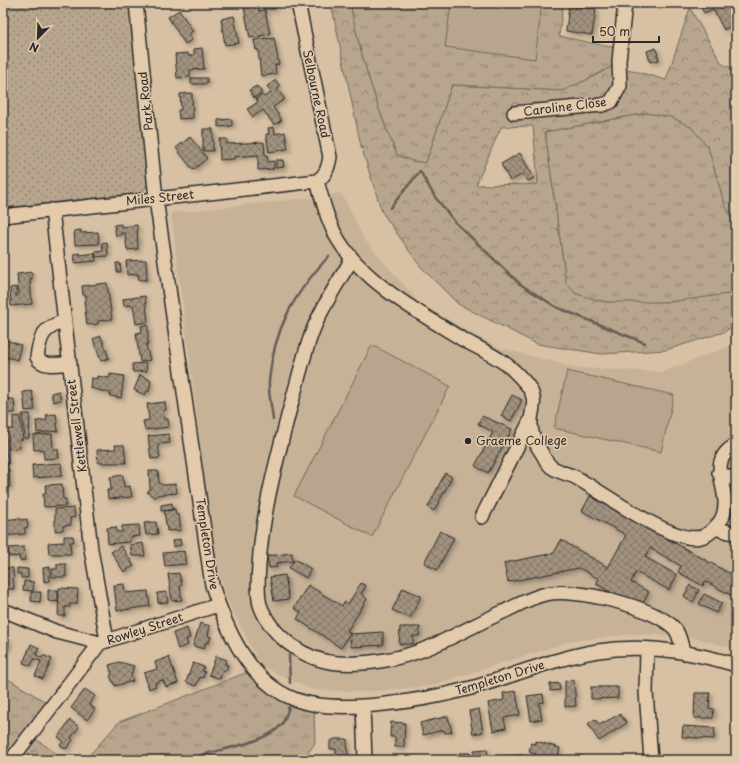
<svg xmlns="http://www.w3.org/2000/svg" width="739" height="763" viewBox="0 0 739 763" font-family="'Playpen Sans',sans-serif">
<defs>
<pattern id="grass-tufts" width="24" height="20" patternUnits="userSpaceOnUse"><rect width="24" height="20" fill="#b7a58d"/><path d="M3 7l-1-3M5 7V3M7 7l1-3M15 17l-1-3M17 17v-4M19 17l1-3" fill="none" stroke="#958773"/></pattern>
<pattern id="forest-crowns" width="20" height="18" patternUnits="userSpaceOnUse"><rect width="20" height="18" fill="#b7a58d"/><path d="M2 6a3 3 0 1 1 6 0M12 15a3 3 0 1 1 6 0" fill="none" stroke="#958773"/></pattern>
<pattern id="park-dots" width="8" height="8" patternUnits="userSpaceOnUse"><rect width="8" height="8" fill="#b7a58d"/><path d="M2 2h.1M6 6h.1" fill="none" stroke="#958773" stroke-width="1.8" stroke-linecap="round"/></pattern>
<pattern id="building-cross-hatch" width="8" height="8" patternUnits="userSpaceOnUse"><rect width="8" height="8" fill="#a1927e"/><path d="M0 0l8 8M0 8l8-8" fill="none" stroke="#837767"/></pattern>
<filter id="shadow"><feDropShadow dx="2.5" dy="2.5" stdDeviation="2" flood-color="#0004"/></filter>
</defs>
<rect width="100%" height="100%" fill="#d7c0a3"/>
<filter id="ink" filterUnits="userSpaceOnUse"><feTurbulence type="fractalNoise" baseFrequency=".025" numOctaves="2"/><feDisplacementMap in="SourceGraphic" scale="8" xChannelSelector="R" yChannelSelector="G"/><feConvolveMatrix kernelMatrix="1 2 1 2 8 2 1 2 1" color-interpolation-filters="sRGB"/></filter>
<g filter="url(#ink)">
<path fill="#c7b298" d="M341,193l24,47 55,64 77,43 80,21 85,4 74,-28v305l-44,-12 -59,-3 -62,7 -141,45 -65,6 -52,-2 -52,-24 -35,-68 -13,-53 -42,-332 137,-15z"/>
<path fill="url(#grass-tufts)" stroke="#71685c" d="M350,3h213l-4,33 57,12 -2,17 -21,12 -31,14 -110,-6 -26,78 -14,-2 -15,-6c-20,-46 -38,-103 -47,-152z
M646,113l25,4 20,10 17,20 16,55 12,26 -1,66c-38,5 -125,18 -158,0 -4,-2 -8,-7 -11,-11l-21,-151z
M248,672c23,21 32,36 66,37l1,34 -12,17h-218l34,-38z"/>
<path fill="url(#forest-crowns)" stroke="#71685c" fill-rule="evenodd" d="M331,3h19c9,49 27,106 47,152l15,6 14,2 26,-78 110,6 31,-14 21,-12 52,15 24,-72 32,56 14,6v158l-12,-26 -16,-55 -17,-20 -20,-10 -25,-4 -101,19 21,151 10,11 29,8h64l67,-9v31l-12,8 -58,18 -64,4 -65,-10 -79,-40 -38,-38 -38,-54 -21,-66zM533,126l5,58 -62,1 25,-58z
M3,676l53,32 -22,30 32,22h-63z"/>
<path fill="url(#park-dots)" stroke="#71685c" d="M3,3h128l19,179 -4,6 -6,5 -137,15z"/>
<path fill="#b7a58d" stroke="#71685c" d="M451,3h91l-7,56 -90,-12z
M372,345l78,41 -78,151 -78,-41z
M567,371l107,24 -13,57 -107,-24z"/>
<g fill="none" stroke-linecap="round" stroke-linejoin="round">
<path stroke="#655d54" stroke-width="2.5" d="M390,208l30,-37 15,26 20,25 65,62 36,23 89,36
M273,420c-1,-12 -5,-27 -4,-39 5,-53 25,-87 60,-125
M289,655l1,28
M186,760c26,-11 78,-14 96,-36 3,-4 5,-12 7,-17"/>
</g>
<path fill="url(#building-cross-hatch)" stroke="#2b2b2b" filter="url(#shadow)" d="M249,3h9l1,8 6,-1 5,24 -20,4 -6,-30 6,-1z
M263,3h12v6h-12z
M699,3h29l8,14v6l-12,7 -11,-21 -9,4z
M569,6l27,3 -4,26 -26,-4z
M179,10l14,21 -5,3 4,6 -7,4 -17,-27z
M234,16l5,27 -14,2 -4,-26z
M267,38v1l7,-1 5,26 -4,1 1,9 -15,2 -3,-27 -2,1 -2,-10z
M202,48l2,21 -14,1v7l-13,1 -2,-24 13,-1v3l6,-1v-6z
M656,48l3,12 -9,2 -3,-11z
M191,78h16v6h-16z
M276,80l4,7 -3,2 8,10 -12,8 9,13 -8,5 -11,-15 -10,7 -6,-8 11,-7 -2,-3 6,-4 2,2 7,-4 -4,-7z
M257,86l5,7 -8,5 -5,-8z
M192,93l1,25 -14,1 -1,-9h3l-1,-16z
M232,119v7l-14,1v-7z
M274,127l1,7 10,-2 3,17 -19,3 -3,-18h3l-1,-6z
M203,129h10v22h-10z
M190,137l17,21 -14,12 -17,-22z
M219,139h8v5l37,-2 1,13h2l1,7 6,-1v8l-16,1v-15l-24,2v2l-14,1z
M520,153l14,25 -6,3 -5,-7 -13,7 -9,-17z
M276,160h7l1,7 -8,1z
M121,224v3l16,-2 1,24 -11,1 -2,-17h-4v2l-5,1 -2,-11z
M81,230v3l17,-1 1,12 -24,1 -1,-14z
M107,242l1,14 -13,1v-5l8,-1 -1,-8z
M80,253v2l15,-2 1,8 -21,2 -1,-9z
M146,260l1,20h-8l-1,-6 -11,1 -1,-14z
M116,263h4l1,9h-4z
M32,272v7h-2l2,25 -21,2 -1,-18 6,-1v9l3,-1 -2,-21z
M107,283l5,36 -14,2v3l-11,1 -3,-24h2v-6h-3l-1,-9z
M145,296l3,26 -12,2 -3,-19 -9,1 -1,-7z
M148,325v19l-2,1 4,15 -10,2 -4,-29 6,-1 -1,-6z
M101,336l8,22 -8,3 -8,-22z
M3,339l18,6 -4,15 -10,-3 -1,2 -3,-1z
M146,363l1,8 -14,1 -1,-8z
M110,374l14,2 -3,22 -11,-2v-3l-20,-5 1,-10 6,1v-3l12,2z
M140,375l11,5 -2,12 -2,-1 -2,4 -11,-5z
M32,391l3,19 -10,1 -2,-19z
M59,391l2,9 -8,2 -2,-9z
M512,395l10,5 -11,21 -10,-5z
M3,399h11l1,14h-12z
M165,402l1,8h-3l1,9h4l1,8 -24,3 -2,-9 6,-1 -2,-16z
M22,414h8l-1,24 -4,1z
M56,414l2,17 -21,2 -1,-12 11,-1 -1,-5z
M20,416l3,23 -4,1 1,8 -13,1 -1,-12h-3v-12l1,4h9v-12z
M482,416l30,13 -24,44 -13,-7 18,-34 -15,-8z
M52,434l1,15h5l1,9 -15,1 -1,-10 -9,1 -1,-15z
M169,434l1,9 -12,1 2,14 -9,1 -3,-23z
M115,445h9l2,18h-28l-1,-13 19,-1z
M3,449h3l2,16h-5z
M61,463l1,13 -29,2 -1,-13z
M3,469h6l1,18 -7,1z
M149,471h9l1,12 3,2 14,-1 1,9 -20,2 -2,3 -8,-6 3,-3z
M445,473l7,4 -18,34 -6,-4z
M123,475l1,12 6,-1 2,11 -24,2 -1,-9h4l-1,-13z
M62,484l1,15h3v7l-22,1 -1,-13h3l-1,-9z
M590,496l146,81v21l-31,-17 -2,5 -25,-14 3,-6 -31,-18 -5,9 32,18 -8,15 -33,-18 -5,10 18,10 -9,16 -44,-24 3,-5 -20,-11 -71,14 -4,-19 50,-10 7,-13 45,26 -1,2 2,1 19,-34 -44,-24z
M172,503l1,7 -12,1v-6z
M74,508l1,9 -5,1 1,7 -8,1v4l-8,1v-22z
M175,509l1,6h3l2,15 -14,1 -3,-20z
M3,516h2v4l15,-2v2l7,-1 1,8 -3,1v6l-22,2z
M156,522l2,12 -12,1 -2,-12z
M139,525l1,11 -10,1v5l-22,2 -1,-16 9,-1 1,5h5v-6z
M440,531l14,7 -17,32 -13,-7z
M64,536h9l1,6h-4l1,12h-22l-1,-11 16,-1z
M180,539l1,6 -8,2 -1,-6z
M143,543l2,13h-13l-2,-11z
M121,546l13,20 -10,6 -13,-20z
M24,547l1,13 -5,1 -1,-5 -10,1 -1,-9z
M184,551l2,13 -21,2 -2,-13z
M292,553l1,8 -17,2 1,4 -8,1 -2,-12z
M295,559l16,10 -5,9 -17,-10z
M57,564h9v13h-14v-8h5z
M50,567v14l-6,1 -1,-14z
M4,568h9l1,21h-7l-4,-6z
M17,568l11,1v9h-7v-4h-4z
M179,573l3,12 -2,1 2,14 -10,1 -4,-27z
M285,575l4,24 -15,2 -4,-24z
M24,581l10,1 -1,9 -10,-1z
M361,583l5,3 -5,8 6,5 -20,32 3,2 -9,15 -44,-29 4,-7 -7,-4 14,-23 34,21 2,-4 4,2z
M124,584l1,9 23,-2 2,15 -33,5 -3,-26z
M690,585l9,5 -6,12 -9,-6z
M59,588l19,1 -1,15h-7v3h-5v9h-7z
M403,588l18,8 -11,22 -18,-8z
M48,590h10v12l-10,-1z
M31,592h10l-1,10 -9,-1z
M167,592l1,10 -10,1 -1,-10z
M704,594l18,9 -6,10 -17,-9z
M200,623l10,3 -2,10 3,1 -2,6 -3,-1 -2,7 -11,-3z
M400,627h20l-1,9h-6v8h-14z
M187,628l3,10 -4,1 2,6 -10,4 -5,-16z
M383,632v13l-32,2 -1,-13z
M3,637l6,2 -1,10 -5,-1z
M31,644l8,4 -3,7 6,3 1,-3 9,4 -9,20 -8,-3 6,-15 -7,-2 -3,7 -8,-3z
M216,656l11,4 -2,4 3,1 -2,6 -3,-1 -3,9 -11,-4z
M169,657l9,26 -12,4 -3,-7 -8,3 1,3 -7,3 -5,-16 13,-4 -2,-7z
M119,662l15,4 -3,9 2,6 -18,5 -5,-10 2,-1 -3,-10z
M193,663l11,4 -2,4 3,1 -2,6 -3,-1 -4,9 -10,-4z
M574,680l2,26 -11,1v-26z
M559,683l1,7 -10,1v-7z
M591,687h27v11l-27,1z
M85,689l10,7 -6,8 6,5 -8,11 -16,-12z
M516,691l4,24 -16,3 2,10 -13,3 -5,-28 16,-3 -1,-7z
M695,693h15l-1,15 5,1 -1,9h-19z
M543,694l1,8 -5,1 3,16 -11,2 -4,-25z
M479,709l4,23 -10,2 -4,-23z
M620,714l7,9 -28,18 -11,-17 7,-5 4,6z
M448,716l4,16 -7,1 -1,-3 -21,5 -3,-12z
M70,720l9,7 -8,11 2,2 -7,9 -6,-4 3,-4 -5,-4z
M391,722l14,1 -1,24h-9v-10h-5z
M683,726l32,2 -1,11 -32,-2z
M335,739h12l1,19 -12,1v-10h-6v-8z
M536,741l24,7 -2,9 -13,-2 -1,5 -9,-1 1,-5 -7,-2 2,-9 5,1z
M487,749l2,11h-7l-1,-5 -6,1 -1,-6z
M459,753h11l1,7h-11z
M522,755l1,5h-28v-3z
M582,756l1,4h-11v-3z
M698,757l8,3h-30v-1z"/>
<g fill="none" stroke-linecap="round" stroke-linejoin="round">
<defs>
<path id="minor" d="M136,3l20,196 56,386c14,44 36,96 82,114 43,17 133,1 177,-11 42,-12 84,-30 127,-37 45,-7 95,1 138,14
M514,113l88,-8 9,-3 9,-16 -1,-25 6,-58
M317,181c6,21 11,42 22,60 27,43 81,72 123,98 16,9 35,17 49,29 8,8 20,18 22,29 2,8 -2,16 -2,24 -1,12 5,24 12,34 2,4 6,11 10,13 6,4 15,6 22,9 26,14 98,68 126,60 8,-2 13,-8 18,-14 20,-27 -19,-59 17,-78
M52,210l39,339 16,92
M3,216l314,-35c9,-6 11,-13 13,-24l-32,-154
M352,259c-14,23 -29,46 -39,71 -10,26 -16,55 -24,82 -13,51 -27,102 -30,154 -1,12 -2,27 1,39 11,31 45,56 78,58 29,2 64,-4 92,-16 24,-10 48,-24 73,-35 13,-6 28,-15 43,-18 28,-7 110,13 129,35 5,6 6,17 9,24
M65,321c-21,7 -25,13 -28,36 4,11 23,7 33,6
M719,473l17,7
M482,517l48,-96
M715,528l21,6
M3,610l54,22 43,11 118,-38
M647,650l-1,42 5,68
M363,706l2,54
M11,760l89,-117"/>
</defs>
<use href="#minor" stroke="#2b2b2b" stroke-width="16"/>
<use href="#minor" stroke="#e2caab" stroke-width="13"/>
</g>
</g>
<circle fill="#2b2b2b" stroke="#e2caab" stroke-width="1.5" cx="468" cy="441" r="4"/>
<g text-anchor="middle" stroke-width="3" stroke-linejoin="round" paint-order="stroke">
<g font-size="12" fill="#2b2b2b" stroke="#e2caab">
<text transform="translate(316 94) rotate(78)" y="4">Selbourne Road</text>
<text transform="translate(146 101) rotate(-96)" y="4">Park Road</text>
<text transform="translate(565 107) rotate(-7)" y="4">Caroline Close</text>
<text transform="translate(160 198) rotate(-6)" y="4">Miles Street</text>
<text transform="translate(77 426) rotate(-97)" y="4">Kettlewell Street</text>
<text transform="translate(207 544) rotate(81)" y="4">Templeton Drive</text>
<text transform="translate(145 629) rotate(-18)" y="4">Rowley Street</text>
<text transform="translate(500 678) rotate(-17)" y="4">Templeton Drive</text>
</g>
<g font-size="12" fill="#2b2b2b" stroke="#e2caab" text-anchor="start">
<text x="476" y="445">Graeme College</text>
</g>
</g>
<rect width="739" height="763" fill="none" stroke="#e2caab" stroke-width="16"/>
<rect x="8" y="8" width="723" height="747" fill="none" stroke="#2b2b2b" stroke-width="1.5" filter="url(#ink)"/>
<g transform="translate(38 38) rotate(203)" stroke="#e2caab" stroke-width="3" paint-order="stroke">
<path d="M0-3L7 15L0 10L-7 15Z" fill="#2b2b2b"/>
<text y="-6" font-size="11" font-weight="bold" text-anchor="middle" fill="#2b2b2b">N</text>
</g>
<path d="M593 36v6h66v-6" fill="none" stroke="#2b2b2b" stroke-width="2"/>
<text x="599" y="36" font-size="12" fill="#2b2b2b" stroke="#e2caab" stroke-width="3" paint-order="stroke">50 m</text>
</svg>
